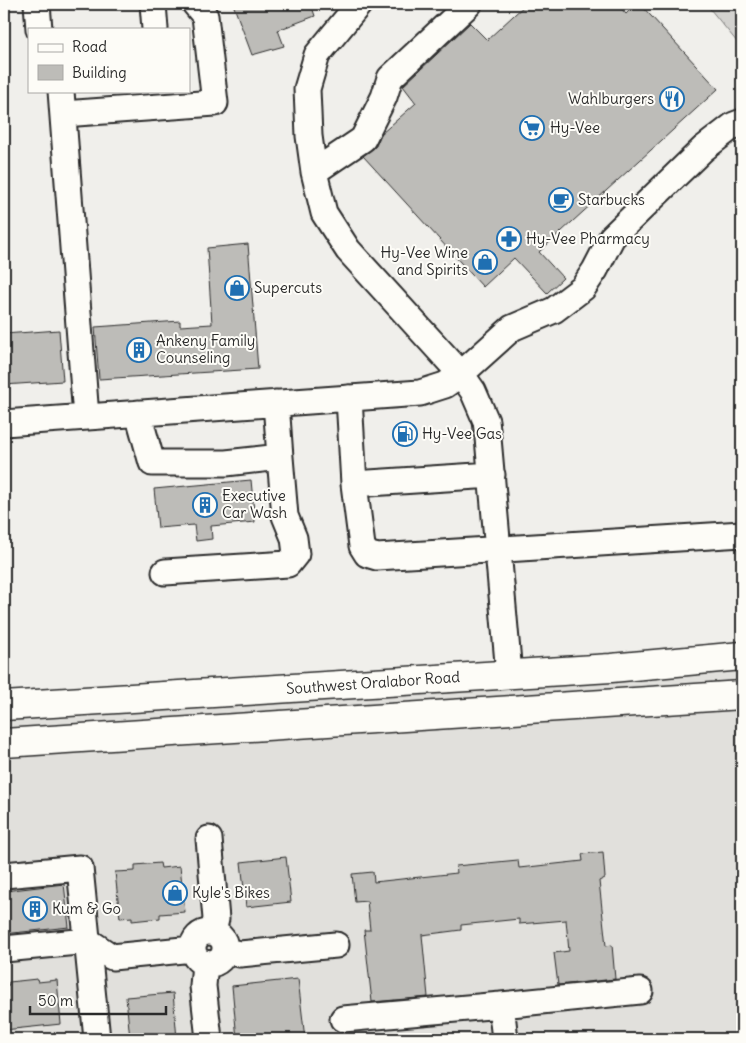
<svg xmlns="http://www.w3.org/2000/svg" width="746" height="1043" viewBox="0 0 746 1043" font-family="Delius,sans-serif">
<rect width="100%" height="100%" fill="#f0efeb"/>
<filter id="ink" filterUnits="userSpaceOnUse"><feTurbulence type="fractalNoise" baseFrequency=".02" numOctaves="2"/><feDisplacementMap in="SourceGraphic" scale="10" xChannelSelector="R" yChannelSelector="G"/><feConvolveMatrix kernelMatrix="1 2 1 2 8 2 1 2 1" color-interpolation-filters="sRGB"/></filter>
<g filter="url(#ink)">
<path fill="#e1e0dc" d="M742,656v383h-738v-333z"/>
<path fill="#d3d2cf" stroke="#7f7e7d" d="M706,4h36v44z"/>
<path fill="#bdbcb8" stroke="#2b2b2b" d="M233,4h78l4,12 -37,14 6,16 -32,9z
M526,4h91l9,10 10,-10h4l78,85 -179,163 24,26 -16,15 -33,-35 -31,29 -120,-131 13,-10 5,-12 35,-31 -13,-17 67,-63 17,17z
M248,244l10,125 -159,10 -4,-52 85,-6v5l32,-2 -5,-76z
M59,330l4,51 -59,4v-51z
M251,480l4,42 -44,4 1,13 -16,2 -2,-16 -36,3 -4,-39z
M603,852l2,26 -6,3 7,65 6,-1 3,34 -57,6 -4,-32 15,-2 -3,-31 -47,4v-5l-58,6v5l-39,5 6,62 -56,5 -8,-72h6l-3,-29 -12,1 -3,-28 21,-2 1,10 83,-9 -1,-7 62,-6 1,8 64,-7 -1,-7z
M286,857l5,45 -45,5 -5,-45z
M160,863l1,5 19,-2 5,46 -25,2v4l-28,3v-4l-12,1 -5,-46 20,-1v-6z
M64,884l5,43 -65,7v-43z
M37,979l1,3 19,-2 4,44 -57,6v-45h5v-3z
M298,979l7,60h-68l-5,-53z
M173,993l4,46h-47l-4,-42z"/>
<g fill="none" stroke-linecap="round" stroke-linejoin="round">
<defs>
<path id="minor" d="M37,4l2,25
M153,4l2,25
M359,4l-42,51 -10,34 2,47 5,36 10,41 24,37 113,124 12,17 13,30 2,17 21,236
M61,91l25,326
M63,114l152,-11 -10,-87 -10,-12
M314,172l49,-33 21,-42 6,-19 79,-74
M349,398l5,86 138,-9
M138,413l14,50h74l54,-6 -4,-54
M4,423l416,-30 25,-8 16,-11 51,-46 42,-18 29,-22 12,-18 17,-33 91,-88 31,-24 8,-3
M354,484l8,62 5,8 10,3 365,-23
M165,572l123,-8 8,-10 -2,-16 -9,-22 -5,-59
M209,839l7,80 -3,13
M4,875l76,-7 17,171
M193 948a16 16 0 1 1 32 0a16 16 0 1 1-32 0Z
M4,949l84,-8 24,16 81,-8
M225,951l15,3 96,-9
M205,963l-2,23 6,53
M501,1005l139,-14
M343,1019l158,-14 4,34"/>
<path id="major" d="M4,706l607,-38 131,-12
M4,743l738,-48"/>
</defs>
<use href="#minor" stroke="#2b2b2b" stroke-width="29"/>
<use href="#major" stroke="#2b2b2b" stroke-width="31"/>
<use href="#minor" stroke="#fdfcf7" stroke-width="25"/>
<use href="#major" stroke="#fdfcf7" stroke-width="28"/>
</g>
</g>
<defs>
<symbol id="restaurant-ring" viewBox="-11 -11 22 22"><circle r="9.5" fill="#fdfcf7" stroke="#1f6fb2" stroke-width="1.5"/><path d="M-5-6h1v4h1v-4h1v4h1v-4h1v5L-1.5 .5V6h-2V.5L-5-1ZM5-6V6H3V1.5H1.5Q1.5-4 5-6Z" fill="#1f6fb2"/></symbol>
<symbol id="supermarket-ring" viewBox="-11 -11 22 22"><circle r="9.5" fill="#fdfcf7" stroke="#1f6fb2" stroke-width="1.5"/><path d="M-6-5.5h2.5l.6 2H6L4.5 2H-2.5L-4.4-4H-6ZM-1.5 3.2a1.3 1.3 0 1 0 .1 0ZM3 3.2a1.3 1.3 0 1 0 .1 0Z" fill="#1f6fb2"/></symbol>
<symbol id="cafe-ring" viewBox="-11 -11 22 22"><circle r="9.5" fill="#fdfcf7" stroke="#1f6fb2" stroke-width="1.5"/><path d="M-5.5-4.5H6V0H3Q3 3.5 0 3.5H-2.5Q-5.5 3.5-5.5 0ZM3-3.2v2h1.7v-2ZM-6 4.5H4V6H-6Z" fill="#1f6fb2"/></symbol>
<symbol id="pharmacy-ring" viewBox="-11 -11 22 22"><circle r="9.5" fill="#fdfcf7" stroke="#1f6fb2" stroke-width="1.5"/><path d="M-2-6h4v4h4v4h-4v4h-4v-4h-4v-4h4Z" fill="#1f6fb2"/></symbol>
<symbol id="shop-ring" viewBox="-11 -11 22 22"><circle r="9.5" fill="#fdfcf7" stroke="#1f6fb2" stroke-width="1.5"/><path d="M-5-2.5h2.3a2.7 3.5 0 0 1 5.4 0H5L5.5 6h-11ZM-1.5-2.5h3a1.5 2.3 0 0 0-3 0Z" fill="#1f6fb2"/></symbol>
<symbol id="building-ring" viewBox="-11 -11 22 22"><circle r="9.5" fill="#fdfcf7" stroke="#1f6fb2" stroke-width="1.5"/><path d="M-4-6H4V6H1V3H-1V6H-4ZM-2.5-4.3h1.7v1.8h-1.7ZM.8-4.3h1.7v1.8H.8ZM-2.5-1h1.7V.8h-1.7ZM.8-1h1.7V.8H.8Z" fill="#1f6fb2"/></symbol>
<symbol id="fuel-ring" viewBox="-11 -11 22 22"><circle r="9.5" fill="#fdfcf7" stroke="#1f6fb2" stroke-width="1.5"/><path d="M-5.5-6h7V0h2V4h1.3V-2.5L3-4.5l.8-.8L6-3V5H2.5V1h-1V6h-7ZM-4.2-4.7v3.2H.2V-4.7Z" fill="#1f6fb2"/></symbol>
</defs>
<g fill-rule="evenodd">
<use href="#restaurant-ring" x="658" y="85" width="28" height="28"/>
<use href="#supermarket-ring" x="518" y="114" width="28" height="28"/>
<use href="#cafe-ring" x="547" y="186" width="28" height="28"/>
<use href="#pharmacy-ring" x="495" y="225" width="28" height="28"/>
<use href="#shop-ring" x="471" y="248" width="28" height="28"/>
<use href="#shop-ring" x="223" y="274" width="28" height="28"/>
<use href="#building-ring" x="125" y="336" width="28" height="28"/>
<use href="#fuel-ring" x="391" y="420" width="28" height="28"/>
<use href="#building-ring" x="191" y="491" width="28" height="28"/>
<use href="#shop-ring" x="161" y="879" width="28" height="28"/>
<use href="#building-ring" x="21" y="895" width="28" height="28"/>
</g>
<g text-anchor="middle" stroke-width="4" stroke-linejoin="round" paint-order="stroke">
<g font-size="15" fill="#2b2b2b" stroke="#fdfcf7" text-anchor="start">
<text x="654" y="104" text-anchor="end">Wahlburgers</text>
<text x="550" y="133">Hy-Vee</text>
<text x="578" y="205">Starbucks</text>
<text x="526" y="244">Hy-Vee Pharmacy</text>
<text x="468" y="258" text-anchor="end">Hy-Vee Wine<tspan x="468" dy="17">and Spirits</tspan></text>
<text x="254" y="293">Supercuts</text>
<text x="156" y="346">Ankeny Family<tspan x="156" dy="17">Counseling</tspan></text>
<text x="422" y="439">Hy-Vee Gas</text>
<text x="222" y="501">Executive<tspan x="222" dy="17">Car Wash</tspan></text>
<text x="192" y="898">Kyle's Bikes</text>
<text x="52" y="914">Kum &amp; Go</text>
</g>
<g font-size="15" fill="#2b2b2b" stroke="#fdfcf7">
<text transform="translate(373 683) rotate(-4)" y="5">Southwest Oralabor Road</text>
</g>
</g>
<rect width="746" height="1043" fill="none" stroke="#fdfcf7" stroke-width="20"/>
<rect x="10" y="10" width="726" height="1023" fill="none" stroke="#2b2b2b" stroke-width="2" filter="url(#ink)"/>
<rect x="28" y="28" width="162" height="65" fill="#fdfcf7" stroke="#a9a8a5"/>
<rect x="38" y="44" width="25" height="8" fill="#fdfcf7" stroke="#a9a8a5"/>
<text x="72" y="52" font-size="15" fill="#2b2b2b">Road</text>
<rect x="38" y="65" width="25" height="15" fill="#bdbcb8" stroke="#a9a8a5"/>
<text x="72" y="78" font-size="15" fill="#2b2b2b">Building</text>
<path d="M30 1006v8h136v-8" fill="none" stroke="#2b2b2b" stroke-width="2.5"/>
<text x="38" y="1006" font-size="15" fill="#2b2b2b" stroke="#fdfcf7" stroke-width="4" paint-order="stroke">50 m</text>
</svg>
